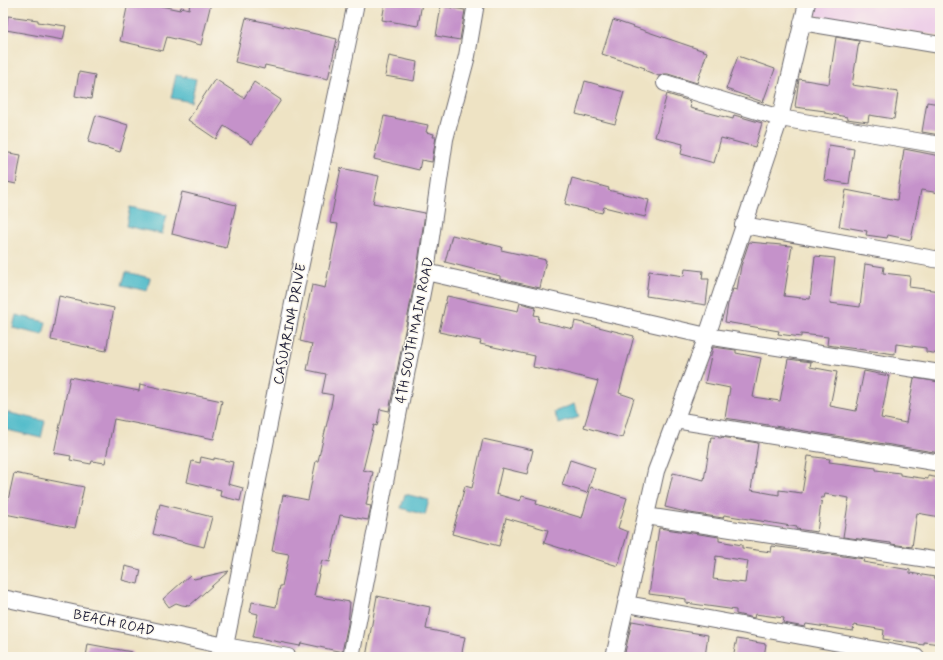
<svg xmlns="http://www.w3.org/2000/svg" width="943" height="660" viewBox="0 0 943 660" font-family="Mynerve,sans-serif">
<rect width="100%" height="100%" fill="#fbf7ec"/>
<filter id="ink" filterUnits="userSpaceOnUse"><feTurbulence type="fractalNoise" baseFrequency=".025" numOctaves="2"/><feDisplacementMap in="SourceGraphic" scale="8" xChannelSelector="R" yChannelSelector="G"/><feConvolveMatrix kernelMatrix="1 2 1 2 8 2 1 2 1" color-interpolation-filters="sRGB"/></filter>
<filter id="wash" filterUnits="userSpaceOnUse"><feTurbulence type="fractalNoise" baseFrequency=".012" numOctaves="4" result="noise"/><feDisplacementMap in="SourceGraphic" scale="16" xChannelSelector="R" yChannelSelector="G"/><feGaussianBlur stdDeviation="0.9" result="paint"/><feColorMatrix in="noise" values="0 0 0 0 0 0 0 0 0 0 0 0 0 0 0 0 0 1.4 0 .05"/><feComposite in="paint" operator="in"/></filter>
<g filter="url(#wash)">
<rect width="100%" height="100%" fill="#eee3c4"/>
<path fill="#eed0e8" d="M818,3h122v33l-125,-20z"/>
<path fill="#4ebac9" stroke="#386e82" d="M176,75l20,4 -5,23 -20,-4z
M130,207l37,8 -5,19 -36,-8z
M126,272l24,6 -3,13 -25,-6z
M16,315l30,7 -3,13 -30,-7z
M574,404l5,13 -20,7 -5,-12z
M5,412l40,9 -4,17 -38,-9z
M405,494l24,6 -4,15 -24,-7z"/>
<g id="blocks">
<path fill="#c592ca" fill-rule="evenodd" d="M128,3h19l33,7 1,-3 8,2 1,-6h21l-10,42 -34,-8 -4,14 -43,-10z
M385,3h37l-4,23 -36,-6z
M441,6l24,4 -5,30 -24,-4z
M8,16l30,4v2l28,4 -3,14 -57,-10z
M246,18l91,21 -9,40 -63,-14 -1,4 -29,-7z
M613,20l94,32 -10,31 -29,-9h-5l-4,2 -15,-6 1,-2 -43,-14z
M836,37l23,4 -7,44 46,7 -4,27 -25,-4 -1,7 -21,-3v-2l-22,-4v-2l-30,-4 4,-28 30,5z
M389,56l28,6 -3,19 -29,-5z
M738,56l37,13 -12,33 -37,-13z
M79,72l16,3 -4,24 -16,-3z
M215,79l29,19 10,-16 27,18 -29,44 -28,-18 -8,13 -28,-19z
M585,81l39,11 -9,32 -39,-10z
M667,94l23,7 -1,3 2,1 -1,3 43,11 1,-4 28,8 -7,24 -34,-9 -7,25 -33,-9 2,-10 -28,-7z
M927,102l13,2v31l-18,-3z
M96,115l32,10 -8,27 -32,-10z
M384,116l44,9 -2,7 8,2 -1,3h3l-4,25 -11,-2 -2,10 -45,-11z
M829,145l25,4 -5,35 -25,-4z
M904,149l36,7v37l-19,-3 -10,50 -23,-5 -1,3 -21,-3 1,-4 -28,-5 7,-36 51,10z
M3,152l18,3 -5,29 -13,-3z
M341,168l38,8 -6,27 52,10 -8,57 -28,141 -9,-2 -3,17 -3,-1 -11,45 10,2 -7,33 5,1 -3,14 -28,-5 -10,47 -8,-2 -8,36 36,6 -2,22 -6,28 -41,-9 -1,3 -47,-9 5,-23 -8,-2 2,-10 24,5 4,-21h2l7,-32 -17,-3 11,-56 25,5 8,-39h2l13,-55 2,-11 -11,-2 4,-19 -19,-4 5,-26 -12,-3 12,-56 13,3 13,-64 -8,-1z
M572,178l37,10 -1,2 41,10 -4,17 -41,-10 -2,6 -37,-9z
M182,192l54,13 -10,43 -54,-14z
M452,235l50,12 -1,3 45,10 -6,28 -40,-9v-3l-55,-14z
M749,242l43,4 -8,50 26,3 5,-43 20,2 -5,45 30,4 5,-43 19,3 -1,6 27,3 -1,11 31,4v63l-14,-2v-4l-30,-4 -1,10 -68,-9 1,-8 -27,-3v3l-23,-3 1,-3 -54,-9 3,-18 5,-15 4,1 4,-24z
M685,269l18,2 -1,8h7l-3,26 -60,-9 3,-25 35,5z
M59,296l55,12 -8,43 -55,-11z
M447,296l71,15 2,-8 16,4 -2,8 5,1 -1,5 35,8 2,-8 59,15 -15,57 15,5 -12,40 -38,-11 14,-46 -40,-10v1l-25,-5 2,-11 -55,-12 1,-3 -42,-9z
M713,347l23,3v3l25,5 -8,39 27,4 8,-42 23,3 -1,5 27,5 -7,34 26,5 8,-40 25,5 -8,42 25,5 8,-45 26,4v71l-215,-35 5,-30 -25,-5z
M70,377l69,14 1,-7 82,17 -8,38 -100,-20 -9,44 -13,-2 -1,3 -21,-4 1,-4 -17,-3z
M711,437l10,1 1,-1 36,6 -7,47 28,5v-5l23,3 6,-37 22,3 -1,3 47,6v2l24,3v2l28,4v-3l12,2v39l-23,-4 -5,34 -21,-3v-1l-48,-6 6,-39 -24,-4 -1,4 -2,-1 -5,35 -21,-3 1,-2 -73,-12 -1,3 -33,-5 -25,-6 8,-34 31,7z
M483,439l50,11 -6,24 -25,-6 -6,26 24,7 2,-5 15,4 -1,4 46,14 9,-31 36,11 -9,30 10,4 -10,34 -74,-23 4,-13 -42,-12 -7,28 -47,-12 13,-48 7,2z
M201,457l13,3v-2l19,4 -5,22 15,4 -3,13 -20,-5 1,-6 -34,-8 5,-21 8,2z
M570,460l25,8 -8,25 -25,-8z
M14,473l70,14 -9,41 -70,-14z
M160,504l52,13 -8,30 -51,-13z
M659,528l60,9v4l23,4v3l29,4 1,-6 92,13 -1,3 47,8v3l25,4v2h5v65l-16,-2v3l-41,-6 1,-9 -30,-5 -1,6 -47,-7 -1,3 -22,-4 1,-5 -29,-4 -1,4 -18,-4v-4l-50,-7v-4l-37,-5zM716,556l32,5 -3,22 -32,-4z
M125,566l16,4 -3,14 -16,-4z
M229,571l-40,35 -7,-1 -6,-2 -7,4 -6,-8 27,-24 4,4z
M377,596l53,11 -4,22 39,8 -4,20h-95z
M632,621l22,4 -1,1 55,9 -3,22h-81z
M737,639l29,5 -2,13h-31z
M88,644l44,8 -1,5h-45z"/>
</g>
</g>
<g filter="url(#ink)">
<use href="#blocks" fill-opacity="0" stroke="#69666b" stroke-width="1"/>
<g fill="none" stroke-linecap="round" stroke-linejoin="round">
<defs>
<path id="minor" d="M802,22l138,23
M665,83l115,35 160,27
M743,225l197,35
M426,272l281,64 233,37
M675,420l265,43
M646,516l294,45
M3,598l222,48 63,11
M627,604l289,53
M225,646l74,-373 57,-270
M351,657l75,-385 19,-133 22,-83 9,-53
M614,657l42,-186 51,-135 73,-218 27,-115"/>
</defs>
<use href="#minor" stroke="#69666b" stroke-width="18"/>
<use href="#minor" stroke="#fff" stroke-width="16"/>
</g>
</g>
<g text-anchor="middle" stroke-width="3" stroke-linejoin="round" paint-order="stroke">
<g font-size="14" fill="#22223b" stroke="#fbf7ec">
<text transform="translate(289 324) rotate(-79)" y="5">CASUARINA DRIVE</text>
<text transform="translate(414 330) rotate(-79)" y="5">4TH SOUTH MAIN ROAD</text>
<text transform="translate(114 622) rotate(12)" y="5">BEACH ROAD</text>
</g>
</g>
<rect width="943" height="660" fill="none" stroke="#fbf7ec" stroke-width="16"/>
</svg>
